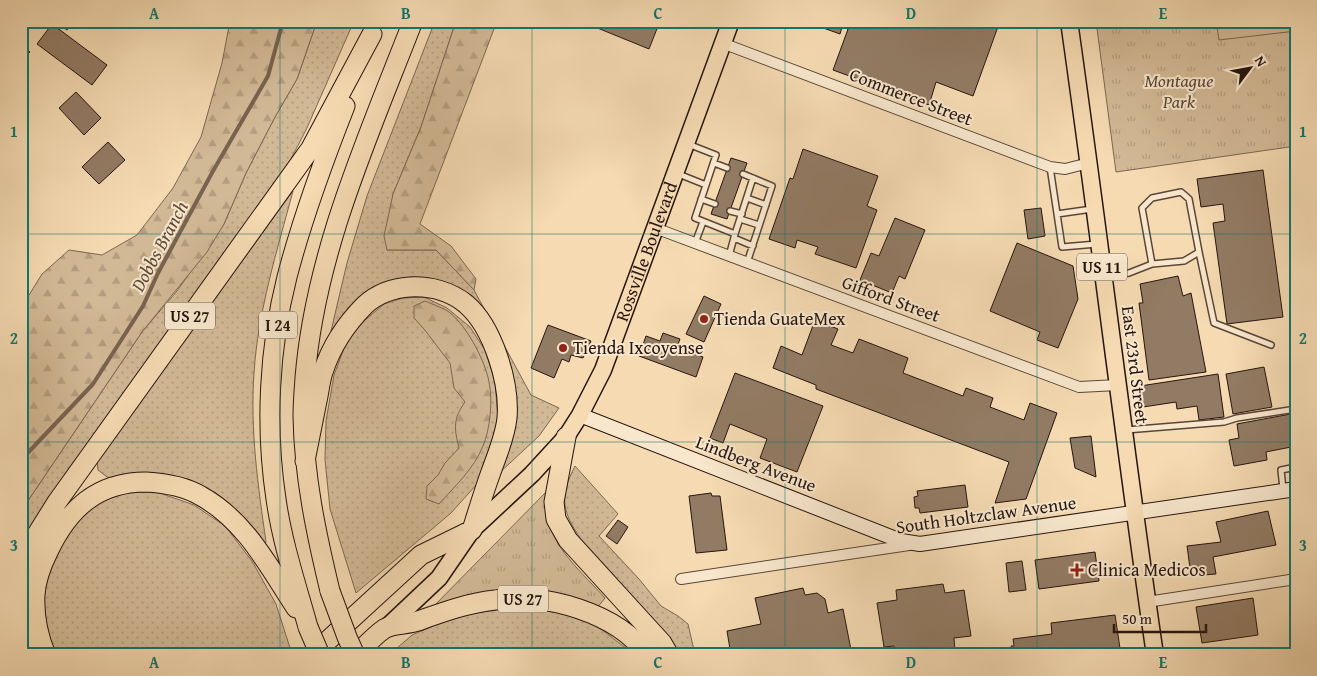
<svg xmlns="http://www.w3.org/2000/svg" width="1317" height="676" viewBox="0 0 1317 676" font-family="'Gentium Book Plus',serif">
<defs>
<pattern id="grass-dots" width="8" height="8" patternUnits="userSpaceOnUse" patternTransform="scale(1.25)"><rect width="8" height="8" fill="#d2b996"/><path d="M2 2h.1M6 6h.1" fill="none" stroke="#b49e80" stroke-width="1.8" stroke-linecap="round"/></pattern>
<pattern id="forest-firs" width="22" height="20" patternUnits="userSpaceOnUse" patternTransform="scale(1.25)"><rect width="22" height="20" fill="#d2b996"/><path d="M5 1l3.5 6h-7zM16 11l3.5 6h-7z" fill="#b49e80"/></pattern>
<pattern id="park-tufts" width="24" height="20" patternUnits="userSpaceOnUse" patternTransform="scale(1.25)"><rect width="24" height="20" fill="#d2b996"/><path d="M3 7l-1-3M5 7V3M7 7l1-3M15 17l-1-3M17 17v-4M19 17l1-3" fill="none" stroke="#b49e80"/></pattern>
</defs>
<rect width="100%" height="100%" fill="#f5dab2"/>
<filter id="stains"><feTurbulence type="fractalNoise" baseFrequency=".004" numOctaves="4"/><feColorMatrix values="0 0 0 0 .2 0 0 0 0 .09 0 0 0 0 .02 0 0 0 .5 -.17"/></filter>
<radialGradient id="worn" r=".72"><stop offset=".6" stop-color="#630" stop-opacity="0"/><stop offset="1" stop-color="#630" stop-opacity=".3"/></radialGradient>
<path fill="url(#grass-dots)" stroke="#7c6752" d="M317,21h37l-48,109 -22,42 -263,383v-44l121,-179 35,-41 47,-67 22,-51 29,-56 22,-38z
M435,21h21l-35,106 -28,67 -6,56h49l38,40 57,105 28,13 -20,28 -43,40 16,-87 -61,-101c-10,-3 -28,-11 -38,-11 -34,1 -60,32 -82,54l16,-68 20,-67z
M293,191c-16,60 -35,120 -39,182 -4,57 4,113 12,169l-3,4 -41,-43 -111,-23 -13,-10 -1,-10z
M424,297l23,11 23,19 15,23 10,31 3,39 -5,20 -16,44 -26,29 -95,80 -26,-84 -5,-49 1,-39 8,-46 13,-35 17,-19 20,-17 19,-6z
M575,466l43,48 -19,22 40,43 22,27 17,10 10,8 5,22 5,8 5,1h-24l-13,-22 -85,-94c-19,-27 -22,-42 -6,-73z
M124,492h33l37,13 31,21 27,35 24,43 14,44 -7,7h-228l-9,-22 -3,-31 3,-28 11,-28 19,-26 21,-18z
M505,609l51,2 37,12 34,26 4,6h-242l23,-20 47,-20z"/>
<path fill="url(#forest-firs)" stroke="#7c6752" d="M230,21h87l-20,58 -22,38 -29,56 -22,51 -17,28 -65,80 -121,179v-203l21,-34 27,-24 33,5 35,-20 36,-47 28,-51 21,-74z
M456,21h41l-77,203 31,22 25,33 -2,11 -38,-40h-49l-3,-14 9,-42 28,-67z
M425,301c7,3 15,6 21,9 19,12 39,50 43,72 4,18 1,48 -6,64 -9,23 -29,41 -44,58l-13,-5 1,-13 11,-11 7,-12 14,-15c-5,-20 -6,-29 6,-46l-11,-14 -4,-25 -26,-34 -10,-11v-12z"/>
<path fill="url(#park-tufts)" stroke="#7c6752" d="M1096,21h200v125l-180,26z
M550,488c-1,7 -3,16 -3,23 2,35 37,63 58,87l-8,10 -35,-11 -134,15z"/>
<path fill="#d2b996" stroke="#7c6752" d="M1216,21h80v10l-77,9z"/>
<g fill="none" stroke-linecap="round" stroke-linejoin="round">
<path stroke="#786350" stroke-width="4" d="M21,460l72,-76 50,-78 15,-33 55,-102 55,-95 15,-55"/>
</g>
<path fill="#927b64" stroke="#26150f" d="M56,21h18l-7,9z
M597,21h63l-11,28 -54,-22z
M804,21h47l-3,8 -6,-2 -2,7z
M851,21h149l-27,75 -37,-14 -7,23 -96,-35z
M52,24l55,41 -15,20 -55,-41z
M21,43l9,9 -9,7z
M76,92l25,26 -17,17 -25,-27z
M108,142l17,18 -26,24 -17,-17z
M803,149l75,27 -11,30 10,4 -21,58 -41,-14 3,-7 -21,-7 -2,8 -26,-9 21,-61 3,1z
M731,158l16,5 -20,56 -16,-5z
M1263,170l20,147 -56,7 -14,-101 12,-2 -2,-17 -22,3 -4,-28z
M1041,208l4,28 -17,3 -4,-29z
M895,218l30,12 -20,49 -6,-3 -7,17 -32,-13 11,-27 8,3z
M1017,243l56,23 5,33 -20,49 -21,-8 3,-8 -50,-21z
M1178,276l5,20 8,-3 15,79 -57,8 -10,-77h4l-3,-19z
M704,296l17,8 -17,38 -18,-8z
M815,320l23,9 -7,16 22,8 6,-14 49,19 -5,15 60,23 3,-8 27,10 -3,9 34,13 6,-17 27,10 -31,86 -31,4 14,-41 -193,-73v-4l-43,-17 8,-22 21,9z
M548,325l43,16 -8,17 -12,-3 -2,7 -7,-3 -8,19 -23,-10z
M663,333l17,6 -3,8 26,10 -7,20 -57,-21 7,-20 14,5z
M1264,367l8,40 -39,7 -7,-40z
M735,373l88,33 -26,66 -37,-14 7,-19 -37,-15 -7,19 -13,-5z
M1218,374l6,43 -25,3 -2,-14 -20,3 -1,-7 -33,5 -3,-21z
M1296,413v33l-30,6 1,8 -33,6 -5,-26 10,-2 -2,-14z
M1091,436l5,41 -21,-9 -5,-30z
M965,485l3,22 -48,6 -1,-5h-4l-1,-11 4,-1 -1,-5z
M711,493l1,3h8l7,54 -31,3 -7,-57z
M1268,511l8,34 -63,12 3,17 -12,1 -2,-9 -12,2 -3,-22 34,-4 -5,-20z
M618,520l10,7 -11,17 -11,-8z
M1296,538v26l-6,-24z
M1095,552l4,29 -60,8 -4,-29z
M1022,561l4,29 -17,2 -3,-29z
M943,584l2,9 19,-3 7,46 -17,2 1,13 17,-2 1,6h-78l-1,-9 -10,1 -7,-44 20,-3 -1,-10z
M803,588l2,7 12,-2 8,6 3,14 15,-4 9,46h-121l-4,-24 34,-7 -6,-26z
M1253,598l5,37 -56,8 -6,-36z
M1115,615l6,40h-109l-1,-9h3l-1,-7 39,-5 -1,-11z"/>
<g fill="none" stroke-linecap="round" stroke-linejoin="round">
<defs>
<path id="lane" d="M688,144l28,11 -21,63 40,16 18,-56
M714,163l13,5
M1050,167l12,80 35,-3
M676,173l30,12
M743,174l29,12 -25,77
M747,198l19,7
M701,199l14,5
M730,211l12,3
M1057,214l35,-5
M740,219l19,6
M734,238l19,8
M695,243l8,-21
M729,256l6,-22
M1152,264l32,-3 15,-9
M1107,277l22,-4 23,-9 -10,-56 10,-10 29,-6 8,7 10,53 15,71 57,22
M1126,430l98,-8 13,-4 59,-9
M1283,489l-2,-19 15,-3"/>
<path id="street" d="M722,43l328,124 15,2 24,-6
M655,228l424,159 39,-2
M681,579l228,-34
M1147,602l149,-23"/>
<path id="secondary" d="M580,415l321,126 19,3 376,-55"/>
<g id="primary">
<path d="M1069,21c30,211 55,423 86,634"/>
<path id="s1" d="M386,628l53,-50 33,-48 60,-56 34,-37 14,-22 23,-45 128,-349"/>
</g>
<path id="highway" d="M566,437l-12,65 2,17 12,21 94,103 7,12
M305,461c4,-20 8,-40 12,-60 2,-9 3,-20 6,-29 8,-25 24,-49 42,-67 12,-11 29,-17 45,-18 19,-1 40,4 56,17 27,23 44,79 41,114 -2,19 -10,37 -16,54 -7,19 -13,39 -19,58l-51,25 -109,100
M330,591c-14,-58 -26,-115 -27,-175 0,-12 1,-25 2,-38 10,-125 63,-241 108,-357
M21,602l7,-47 9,-21 20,-32 254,-354 61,-114
M21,616l3,15 7,24
M308,627c-12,-43 -26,-85 -32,-128 -11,-73 -7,-151 11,-222 15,-58 36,-115 58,-171
M46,655c-8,-19 -12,-40 -11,-60 1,-16 6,-29 13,-43 20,-43 49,-70 98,-70 18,1 40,5 55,14 45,25 68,71 95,112
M356,655c9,-9 18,-19 28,-26 9,-6 24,-4 34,-8 25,-9 50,-18 77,-21 49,-8 123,13 152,55"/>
</defs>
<use href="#lane" stroke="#5a4638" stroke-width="8"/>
<use href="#street" stroke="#5a4638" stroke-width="12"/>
<use href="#secondary" stroke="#26150f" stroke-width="16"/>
<use href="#primary" stroke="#26150f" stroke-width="19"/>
<use href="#highway" stroke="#26150f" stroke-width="21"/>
<use href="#lane" stroke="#f8e7cd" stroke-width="5"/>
<use href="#street" stroke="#f8e7cd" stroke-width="10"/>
<use href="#secondary" stroke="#f8e7cd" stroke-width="14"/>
<use href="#primary" stroke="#f5dab2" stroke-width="16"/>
<use href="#highway" stroke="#f5dab2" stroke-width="19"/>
<defs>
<path id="highway-bridge" d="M330,591l17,46 8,18
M308,627l12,28"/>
</defs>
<use href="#highway-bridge" stroke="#26150f" stroke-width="21" stroke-linecap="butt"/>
<use href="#highway-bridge" stroke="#f5dab2" stroke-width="19"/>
</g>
<path fill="none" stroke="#0f766e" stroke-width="1" stroke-opacity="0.55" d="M280,21v634M532,21v634M785,21v634M1037,21v634M21,234h1275M21,442h1275"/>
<g fill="#8f2418" stroke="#f8e7cd" stroke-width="2">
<circle cx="704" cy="319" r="5"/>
<circle cx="563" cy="348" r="5"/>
<path d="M1074.5 562.5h5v5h5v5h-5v5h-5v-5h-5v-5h5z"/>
</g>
<g text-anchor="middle" stroke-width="4" stroke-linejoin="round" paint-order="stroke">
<g fill="#f8e7cd" stroke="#655448" stroke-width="1">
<rect x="1077" y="253.5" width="50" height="27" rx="4"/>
<rect x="165" y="302.5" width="50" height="27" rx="4"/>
<rect x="259" y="311.5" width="38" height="27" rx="4"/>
<rect x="498" y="585.5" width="50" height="27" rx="4"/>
</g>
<g font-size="16" font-weight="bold" fill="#26150f">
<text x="1102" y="273">US 11</text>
<text x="190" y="322">US 27</text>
<text x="278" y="331">I 24</text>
<text x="523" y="605">US 27</text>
</g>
<g font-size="18" font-style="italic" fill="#5a4638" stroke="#f8e7cd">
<text x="1179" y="87">Montague<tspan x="1179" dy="21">Park</tspan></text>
</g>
<g font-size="18" fill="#26150f" stroke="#f8e7cd">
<text transform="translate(911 97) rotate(21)" y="6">Commerce Street</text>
<text dy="6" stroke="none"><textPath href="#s1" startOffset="466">Rossville Boulevard</textPath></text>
<text transform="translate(891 299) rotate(20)" y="6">Gifford Street</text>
<text transform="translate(1135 365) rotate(83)" y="6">East 23rd Street</text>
<text transform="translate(756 464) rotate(21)" y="6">Lindberg Avenue</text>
<text transform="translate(986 515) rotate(-8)" y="6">South Holtzclaw Avenue</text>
</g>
<g font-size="18" fill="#26150f" stroke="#f8e7cd" text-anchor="start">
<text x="714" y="325">Tienda GuateMex</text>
<text x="573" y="354">Tienda Ixcoyense</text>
<text x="1088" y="576">Clinica Medicos</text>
</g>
<g font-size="19" font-style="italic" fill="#5d493a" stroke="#f8e7cd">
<text transform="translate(159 246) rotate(-62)" y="7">Dobbs Branch</text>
</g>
</g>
<rect width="1317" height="676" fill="none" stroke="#f5dab2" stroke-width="55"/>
<g transform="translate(1250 68) rotate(58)" stroke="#f8e7cd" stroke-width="4" paint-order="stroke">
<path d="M0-4L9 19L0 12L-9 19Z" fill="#26150f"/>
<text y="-8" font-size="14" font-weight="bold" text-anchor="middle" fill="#26150f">N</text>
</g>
<path d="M1114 624v8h92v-8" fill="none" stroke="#26150f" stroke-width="2.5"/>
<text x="1122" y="624" font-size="15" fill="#26150f" stroke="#f8e7cd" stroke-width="4" paint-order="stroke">50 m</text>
<rect x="28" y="28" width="1262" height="620" fill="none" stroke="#0f766e" stroke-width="2"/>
<g font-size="16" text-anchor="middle" font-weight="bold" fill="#0f766e">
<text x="154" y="19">A</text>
<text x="406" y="19">B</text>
<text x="658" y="19">C</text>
<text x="911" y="19">D</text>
<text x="1163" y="19">E</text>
<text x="14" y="137">1</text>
<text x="1303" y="137">1</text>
<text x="14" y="344">2</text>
<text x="1303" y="344">2</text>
<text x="14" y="551">3</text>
<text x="1303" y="551">3</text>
<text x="154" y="668">A</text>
<text x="406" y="668">B</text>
<text x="658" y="668">C</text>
<text x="911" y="668">D</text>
<text x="1163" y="668">E</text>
</g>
<rect width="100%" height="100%" filter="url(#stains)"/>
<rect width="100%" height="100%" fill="url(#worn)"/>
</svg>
